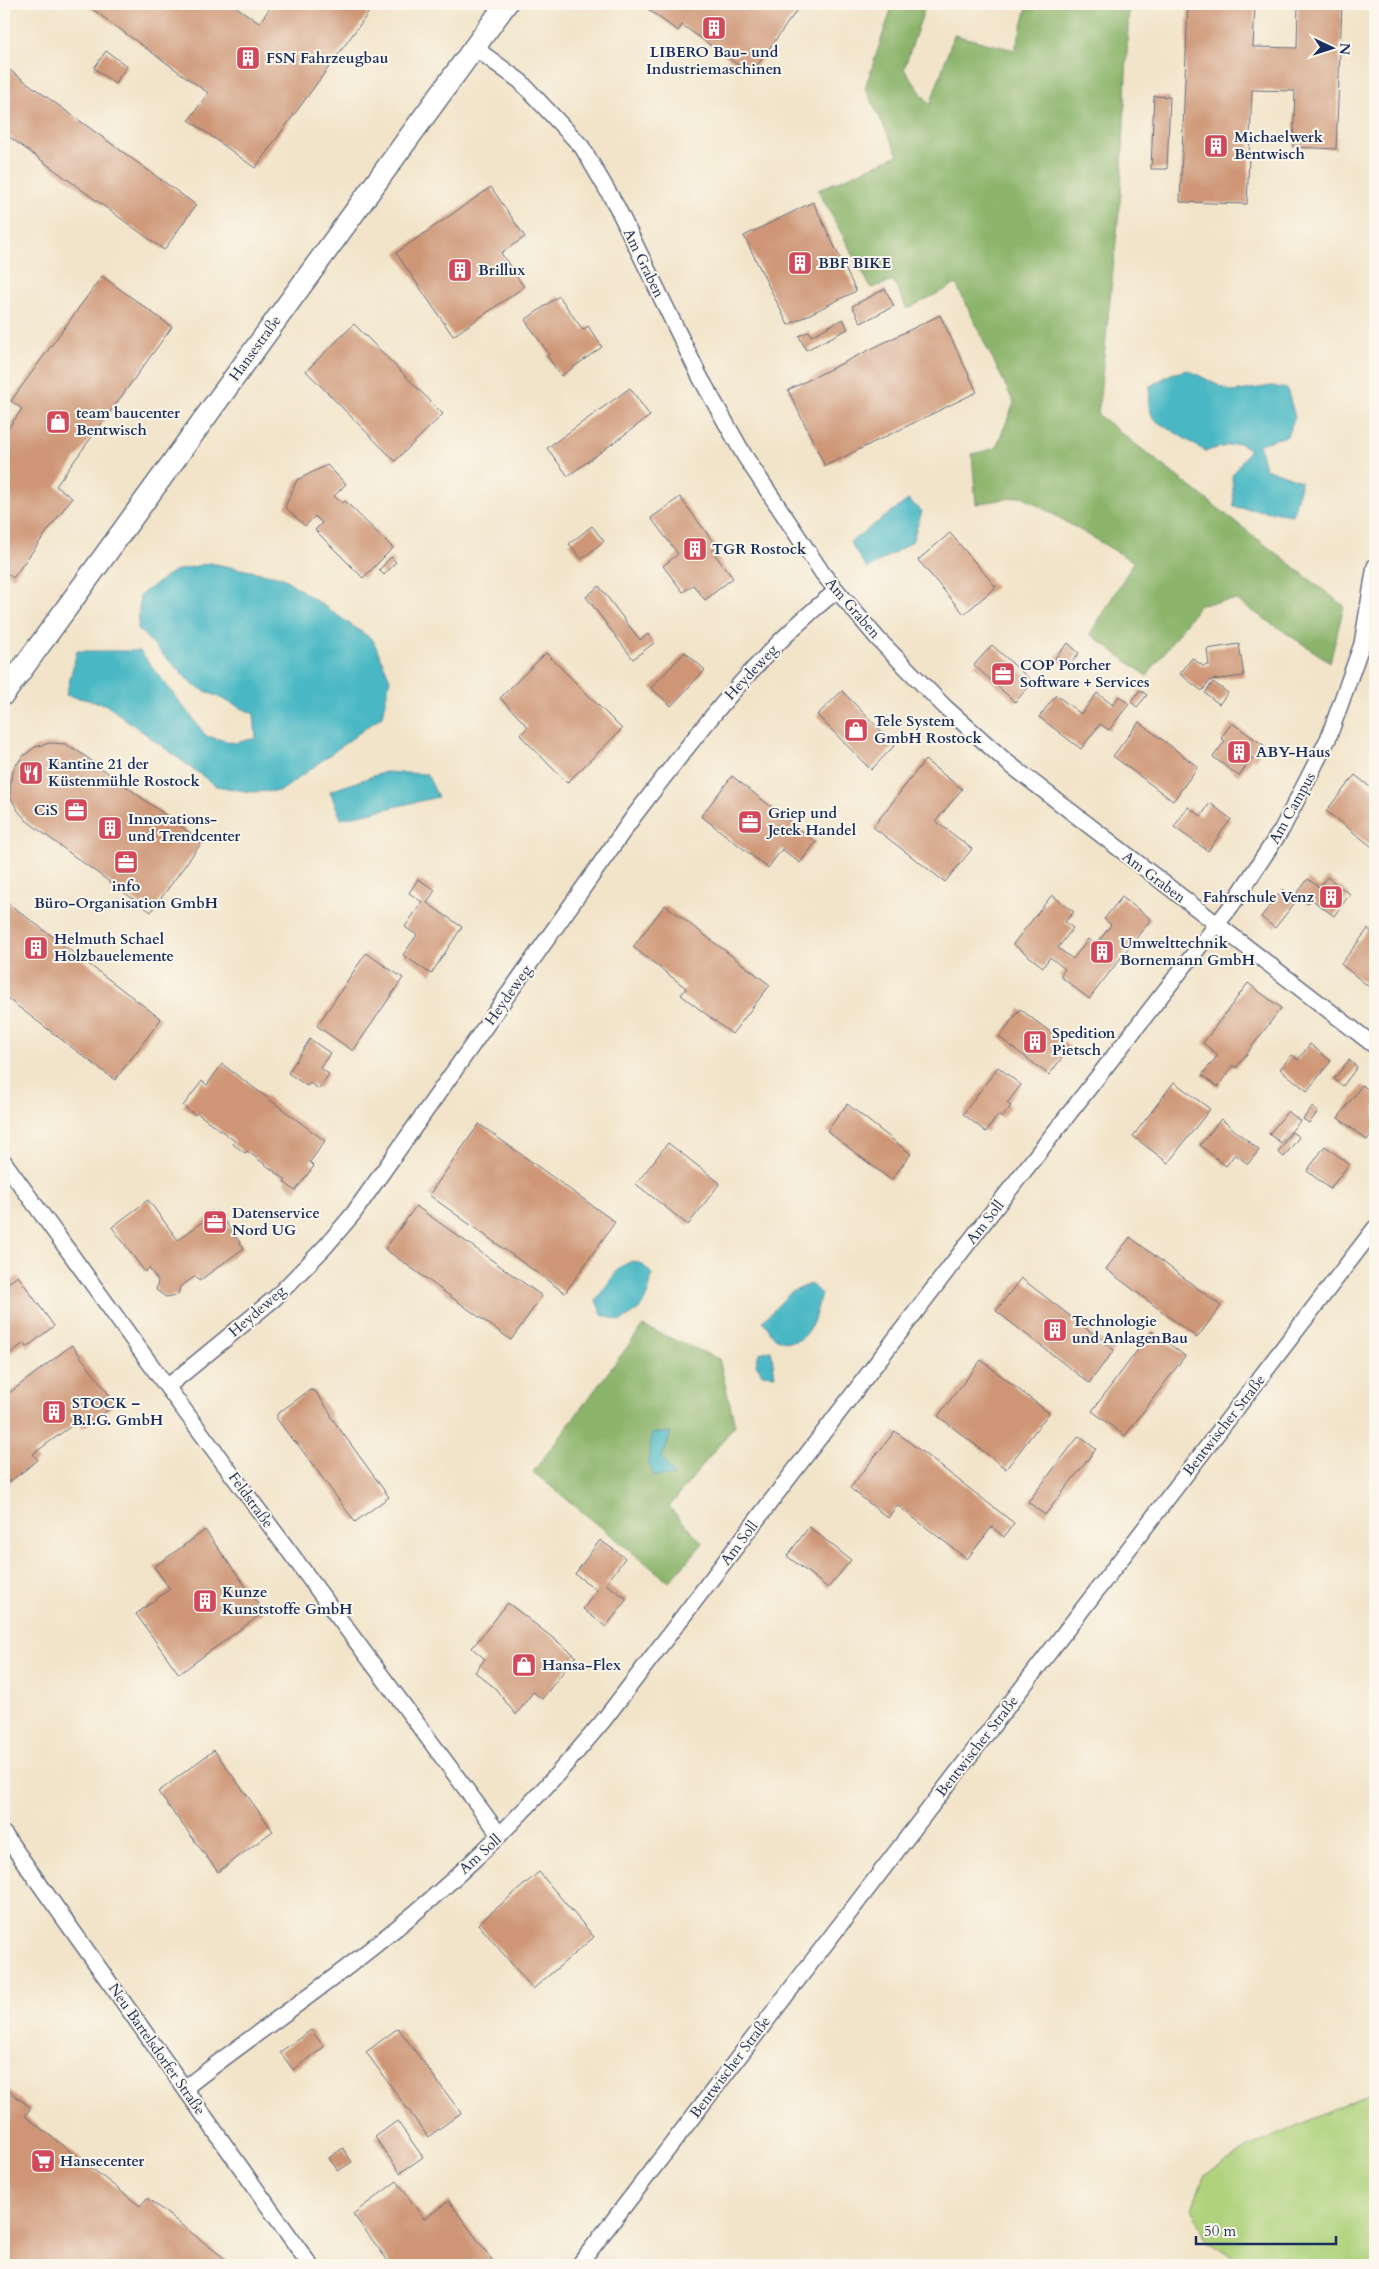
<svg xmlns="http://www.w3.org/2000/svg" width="1379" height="2269" viewBox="0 0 1379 2269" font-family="Cardo,serif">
<rect width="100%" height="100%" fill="#fbf7ec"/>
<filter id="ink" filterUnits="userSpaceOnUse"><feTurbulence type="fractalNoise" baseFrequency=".02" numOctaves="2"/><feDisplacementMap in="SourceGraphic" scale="10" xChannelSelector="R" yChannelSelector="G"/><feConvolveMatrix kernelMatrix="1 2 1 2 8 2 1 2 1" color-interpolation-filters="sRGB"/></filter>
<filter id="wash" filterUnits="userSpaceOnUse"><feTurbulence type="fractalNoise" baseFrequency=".0096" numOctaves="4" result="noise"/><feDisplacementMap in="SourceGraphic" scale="20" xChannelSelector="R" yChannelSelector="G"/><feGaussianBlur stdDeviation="1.12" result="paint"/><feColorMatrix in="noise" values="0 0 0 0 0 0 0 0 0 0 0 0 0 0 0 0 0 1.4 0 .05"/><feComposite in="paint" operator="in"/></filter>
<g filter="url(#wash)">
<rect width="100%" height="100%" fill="#f2e4c9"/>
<path fill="#afd27b" stroke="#65806c" d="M1375,2091v174h-132l-36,-24 -15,-34 13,-33 45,-27z"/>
<path fill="#8bb46b" stroke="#537264" d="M893,4h33l-22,65 26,36 24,-70 61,15 13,-46h101l-8,189 -23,222 246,191 -14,56 -94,-62 -36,4 -53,72 -57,-42 44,-72 -112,-66 -46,8 -4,-50 24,-6 18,-45 -58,-119 -49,25 -13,-28 -23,7 -53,-98 80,-35 -33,-67z
M643,1326l76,33 16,66 -66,82 34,36 -34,39 -136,-110z"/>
<path fill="#4ab8c4" stroke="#327491" d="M1188,370l44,22 40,-6 15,3 8,28 -8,19 -28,8 6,24 36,13 -8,34 -59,-8 -2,-31 18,-27 -11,-6 -34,8 -52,-32 -4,-14 1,-19 21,-12z
M908,500l14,11 -10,31 -45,27 -17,-27z
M210,563l72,14 91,63 17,39 -8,37 -101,75 -31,1 -34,-6 -111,-82 -39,-9 11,-44h63l66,85 29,7 21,-5 -2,-24 -61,-29 -55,-56 2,-34 34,-24z
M385,772l42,2 11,23 -97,22 -11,-28z
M632,1261l10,3 10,10c-4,25 -8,36 -32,47l-18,-6 -6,-15 24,-33z
M811,1284l10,10c-5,17 -8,46 -30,48 -5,0 -12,-3 -16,-4l-12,-17 28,-29z
M771,1350l4,25 -13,-1 -6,-10 3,-11z
M652,1433h19l-9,25 12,18h-20l-6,-15z"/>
<g id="blocks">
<path fill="#ce9676" d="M85,4h147l27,19 14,-19h102l-120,164 -66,-48 19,-27z
M651,4h101l4,2 2,-2h29l10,6 -46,64 -69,-49 -4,6 -29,-21z
M1188,4h67l-2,43 44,1 1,-44h44l-6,145 -43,-2 2,-56 -43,-1 -5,114 -67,-2z
M106,51l21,15 -12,18 -21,-16z
M4,66l192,139 -32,45 -160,-117z
M1154,96l16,1 -3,72h-16z
M491,187l34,50 -24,16 23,34 -71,49 -57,-83z
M813,202l43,89 -68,34 -44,-89z
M102,276l70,51 -116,159 16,12 -59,80 -9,-7v-137l18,-25 -11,-8z
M885,289l9,17 -33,17 -9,-17z
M559,296l24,34 5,-4 14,21 -41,29 -14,-20 2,-2 -24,-34z
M940,315l37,77 -152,74 -37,-76z
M843,319l5,10 -42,21 -7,-14 10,-5 2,5z
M354,324l89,90 -48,47 -89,-90z
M630,388l20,28 -82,60 -21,-28z
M327,465l19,19 -12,12 8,7 3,-2 48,47 -30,30 -48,-48 7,-7 -7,-7 -10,10 -20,-19 12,-27z
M680,497l37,50 -5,4 21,27 -28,22 -12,-15 -10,7 -20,-26 15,-12 -27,-36z
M592,526l12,15 -22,18 -13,-15z
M950,533l46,54 -32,27 -46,-54z
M391,557l5,5 -12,13 -5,-5z
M599,586l41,54 8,-6 6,9 -21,16 -47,-62z
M1068,643l11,10 -12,15 -12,-10z
M1239,644l5,32 -33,4 -9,11 -22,-17 12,-16 11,8 6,-1 -2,-16z
M992,645l41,37 -18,20 -41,-37z
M685,652l20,18 -34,36 -20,-18z
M546,653l76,76 -55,54 -47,-48 8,-8 -28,-29z
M1213,682l15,11 -9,11 -14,-11z
M1140,690l7,5 -10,12 -6,-5z
M842,691l53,54 -24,25 -54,-55z
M1097,693l16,12 6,-9 10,8 -20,26 -9,-6 -19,25 -42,-32 17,-22 25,19z
M1139,722l59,45 -25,34 -60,-45z
M1232,723l33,23 -10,14 -3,-2 -13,18 -26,-19 12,-16 -4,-3z
M50,743l15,1 13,7 124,91 -51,70 -88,-64 -36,-27 -8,-9 -9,-15v-15l4,-14 8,-11 13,-10z
M925,760l37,29 -26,32 36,28 -27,33 -72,-55z
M1355,775l20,16v58l-49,-38z
M732,776l84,66 -16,21 -18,-14 -14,19 -67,-52z
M1210,803l21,16 -23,32 -34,-24 14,-20 13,9z
M1327,877l23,17 -16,22 -23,-17 -3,5 -12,-9 12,-16 12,9z
M418,879l17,11 -8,13 35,24 -31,47 -28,-19 14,-20 -12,-8 17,-25 -13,-9z
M1283,889l14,11 -22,28 -14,-11z
M1052,895l22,17 -9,10 8,6 -15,20 15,11 15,-20 8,6 15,-20 -7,-6 18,-22 29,22 -62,80 -29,-23 5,-7 -15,-12 -7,10 -30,-23z
M4,900l157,119 -46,61 -111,-84z
M665,905l105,80 -38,49 -51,-39 5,-7 -53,-41z
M1368,929l7,6 -1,56 -33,-27z
M366,953l37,25 -50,73 -36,-25z
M1248,983l33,25 -45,60 -3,-3 -15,22 -16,-12 16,-20 -15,-12z
M1020,1009l50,38 -21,28 -50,-38z
M310,1039l20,14 -10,15 9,6 -10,15 -9,-6 -3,3 -19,-13z
M1310,1044l21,17 -24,30 -27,-22 12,-14 6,5z
M1349,1060l8,7 -14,19 -9,-7z
M222,1064l103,77 -15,21 4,4 -19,25 -11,-9 2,-2 -39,-29 -2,2 -12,-9 2,-3 -38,-28 -2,2 -12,-9 19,-25 5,4z
M998,1067l23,18 -14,18 4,3 -9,12 -4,-3 -12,17 -23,-18z
M1174,1082l36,27 -42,54 -35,-27z
M1362,1085l13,10v34l-8,11 -29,-22z
M847,1104l64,50 -20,26 -64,-49z
M1312,1107l6,5 -9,11 -6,-4z
M1288,1111l12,10 -19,22 -12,-9z
M1221,1119l38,31 -11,14 -13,-10 -9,12 -26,-21z
M479,1124l136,98 -50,71 -136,-98z
M1292,1132l7,5 -15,20 -6,-5z
M668,1143l52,40 -32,42 -52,-41z
M1325,1146l24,18 -19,25 -23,-18z
M148,1200l30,40 39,-29 27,37 -45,33 -3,-5 -16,11 -2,8 -12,2 -10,-7 2,-9 -9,-13 -4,4 -33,-45z
M416,1206l126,90 -31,44 -126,-91z
M1130,1237l91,69 -24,32 -91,-69z
M18,1276l36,50 -27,21 -3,-4 -20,15v-72z
M1021,1278l93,72 -25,33 -93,-72z
M1152,1331l33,25 -60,80 -33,-25z
M72,1345l44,59 -33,24 -5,-7 -45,33 5,6 -34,26v-89z
M981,1360l68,53 -43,56 -68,-53z
M310,1390l5,1 16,23v3l58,80 -34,25 -59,-80 -3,-1 -16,-22v-5z
M895,1431l119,92 -10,14 -12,-10 -25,32 -70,-54 -9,13 -38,-30z
M1079,1436l17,13 -51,66 -17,-13z
M809,1527l42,33 -23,28 -41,-32z
M205,1530l59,82 -85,62 -43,-60 34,-25 -16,-22z
M600,1540l25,18 -19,26 21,15 -21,28 -23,-18 14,-19 -22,-16z
M508,1603l68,53 -34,43 -9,-7 -17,23 -21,-27 -20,-16 10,-13 -13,-11z
M214,1750l59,81 -55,41 -60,-80z
M539,1872l55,65 -61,52 -55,-65z
M398,2028l63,85 -33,24 -62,-85z
M311,2030l13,17 -31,23 -13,-18z
M4,2087l27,21 -6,8 115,90 7,-8 86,67h-229z
M397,2121l26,36 -23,16 -25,-36z
M343,2148l9,14 -14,9 -9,-13z
M397,2181l27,38 25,-18 46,63 -104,1 -38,-51z"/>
</g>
</g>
<g filter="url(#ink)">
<use href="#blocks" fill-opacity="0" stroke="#666e83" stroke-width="1"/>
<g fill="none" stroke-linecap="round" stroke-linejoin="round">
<defs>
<path id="street" d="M475,48l45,33 62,66 35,60 83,170 44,78 79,119 55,65 67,68 63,56 367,283
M4,1162l163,225 333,448
M167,1387l108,-89 50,-51 28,-33 281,-398c62,-81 122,-161 202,-225
M4,1834l306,431
M185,2088c63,-50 130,-94 193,-145 83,-65 158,-141 225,-222l379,-496 250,-320 50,-76 46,-90 34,-95 13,-78
M579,2265l796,-1037"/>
<path id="secondary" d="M4,694l502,-690"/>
</defs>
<use href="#street" stroke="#666e83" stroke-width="18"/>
<use href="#secondary" stroke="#666e83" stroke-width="24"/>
<use href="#street" stroke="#fff" stroke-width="15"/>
<use href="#secondary" stroke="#fff" stroke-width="21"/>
</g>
</g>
<defs>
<symbol id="building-square" viewBox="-11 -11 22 22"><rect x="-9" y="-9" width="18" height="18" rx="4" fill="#d1495b" stroke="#fbf7ec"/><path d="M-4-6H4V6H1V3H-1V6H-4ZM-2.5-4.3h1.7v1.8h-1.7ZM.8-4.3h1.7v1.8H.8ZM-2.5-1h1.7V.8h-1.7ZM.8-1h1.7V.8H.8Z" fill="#fff"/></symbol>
<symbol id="shop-square" viewBox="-11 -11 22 22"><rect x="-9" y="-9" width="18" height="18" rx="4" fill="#d1495b" stroke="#fbf7ec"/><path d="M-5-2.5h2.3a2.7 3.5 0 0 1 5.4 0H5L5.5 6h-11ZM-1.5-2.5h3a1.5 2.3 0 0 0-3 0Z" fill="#fff"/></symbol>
<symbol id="office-square" viewBox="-11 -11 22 22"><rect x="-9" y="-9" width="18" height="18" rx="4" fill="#d1495b" stroke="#fbf7ec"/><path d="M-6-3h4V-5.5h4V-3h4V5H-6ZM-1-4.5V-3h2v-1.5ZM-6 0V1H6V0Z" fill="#fff"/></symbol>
<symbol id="restaurant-square" viewBox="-11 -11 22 22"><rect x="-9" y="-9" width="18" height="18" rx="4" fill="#d1495b" stroke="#fbf7ec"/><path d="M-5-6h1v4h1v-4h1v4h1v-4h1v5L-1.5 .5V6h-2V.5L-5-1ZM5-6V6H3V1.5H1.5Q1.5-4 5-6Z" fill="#fff"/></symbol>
<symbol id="supermarket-square" viewBox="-11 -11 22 22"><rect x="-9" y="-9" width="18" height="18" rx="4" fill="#d1495b" stroke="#fbf7ec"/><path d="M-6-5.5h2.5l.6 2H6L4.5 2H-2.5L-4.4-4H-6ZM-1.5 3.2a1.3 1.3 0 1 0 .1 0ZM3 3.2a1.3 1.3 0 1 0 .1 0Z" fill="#fff"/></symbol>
</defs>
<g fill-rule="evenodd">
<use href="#building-square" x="700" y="14" width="28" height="28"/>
<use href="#building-square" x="234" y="44" width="28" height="28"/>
<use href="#building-square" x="1202" y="132" width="28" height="28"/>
<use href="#building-square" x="786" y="249" width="28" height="28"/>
<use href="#building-square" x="446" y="256" width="28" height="28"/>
<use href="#shop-square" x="44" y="408" width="28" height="28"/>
<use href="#building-square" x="681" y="535" width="28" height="28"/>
<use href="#office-square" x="989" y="660" width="28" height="28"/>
<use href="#shop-square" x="842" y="716" width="28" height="28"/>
<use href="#building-square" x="1225" y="738" width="28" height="28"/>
<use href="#restaurant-square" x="17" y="759" width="28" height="28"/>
<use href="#office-square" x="62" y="796" width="28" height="28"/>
<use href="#office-square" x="736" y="808" width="28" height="28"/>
<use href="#building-square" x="96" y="814" width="28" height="28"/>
<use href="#office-square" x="112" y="848" width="28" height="28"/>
<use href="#building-square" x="1317" y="883" width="28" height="28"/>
<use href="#building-square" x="22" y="934" width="28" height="28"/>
<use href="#building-square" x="1088" y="938" width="28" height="28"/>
<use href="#building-square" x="1021" y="1028" width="28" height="28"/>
<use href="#office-square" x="201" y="1208" width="28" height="28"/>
<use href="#building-square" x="1041" y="1316" width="28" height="28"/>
<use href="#building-square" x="40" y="1398" width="28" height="28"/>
<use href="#building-square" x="191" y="1587" width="28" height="28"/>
<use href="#shop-square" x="510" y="1651" width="28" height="28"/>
<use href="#supermarket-square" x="29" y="2147" width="28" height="28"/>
</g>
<g text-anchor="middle" stroke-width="4" stroke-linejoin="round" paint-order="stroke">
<g font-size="15" font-weight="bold" fill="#1b2f5e" stroke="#fbf7ec" text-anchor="start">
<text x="714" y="57" text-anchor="middle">LIBERO Bau- und<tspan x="714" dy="17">Industriemaschinen</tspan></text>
<text x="266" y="63">FSN Fahrzeugbau</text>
<text x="1234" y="142">Michaelwerk<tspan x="1234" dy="17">Bentwisch</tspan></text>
<text x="818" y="268">BBF BIKE</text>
<text x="478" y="275">Brillux</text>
<text x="76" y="418">team baucenter<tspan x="76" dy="17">Bentwisch</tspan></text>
<text x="712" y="554">TGR Rostock</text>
<text x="1020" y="670">COP Porcher<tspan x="1020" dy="17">Software + Services</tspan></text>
<text x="874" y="726">Tele System<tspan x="874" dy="17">GmbH Rostock</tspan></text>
<text x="1256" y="757">ABY-Haus</text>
<text x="48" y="769">Kantine 21 der<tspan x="48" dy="17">Küstenmühle Rostock</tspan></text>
<text x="58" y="815" text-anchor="end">CiS</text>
<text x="768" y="818">Griep und<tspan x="768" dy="17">Jetek Handel</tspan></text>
<text x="128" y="824">Innovations-<tspan x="128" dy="17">und Trendcenter</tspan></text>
<text x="126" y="891" text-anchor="middle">info<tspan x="126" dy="17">Büro-Organisation GmbH</tspan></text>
<text x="1314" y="902" text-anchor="end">Fahrschule Venz</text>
<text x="54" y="944">Helmuth Schael<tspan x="54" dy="17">Holzbauelemente</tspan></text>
<text x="1120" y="948">Umwelttechnik<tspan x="1120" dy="17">Bornemann GmbH</tspan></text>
<text x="1052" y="1038">Spedition<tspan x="1052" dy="17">Pietsch</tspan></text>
<text x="232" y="1218">Datenservice<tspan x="232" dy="17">Nord UG</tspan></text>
<text x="1072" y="1326">Technologie<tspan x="1072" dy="17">und AnlagenBau</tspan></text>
<text x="72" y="1408">STOCK –<tspan x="72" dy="17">B.I.G. GmbH</tspan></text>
<text x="222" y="1597">Kunze<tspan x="222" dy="17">Kunststoffe GmbH</tspan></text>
<text x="542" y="1670">Hansa-Flex</text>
<text x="60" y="2166">Hansecenter</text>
</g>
<g font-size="15" fill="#1b2f5e" stroke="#fbf7ec">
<text transform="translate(644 263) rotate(64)" y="5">Am Graben</text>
<text transform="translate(255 348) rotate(-54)" y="5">Hansestraße</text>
<text transform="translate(853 608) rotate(49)" y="5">Am Graben</text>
<text transform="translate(751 672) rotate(-47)" y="5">Heydeweg</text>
<text transform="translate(1292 808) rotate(-61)" y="5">Am Campus</text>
<text transform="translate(1154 877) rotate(37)" y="5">Am Graben</text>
<text transform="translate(508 995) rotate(-55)" y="5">Heydeweg</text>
<text transform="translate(985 1222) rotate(-52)" y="5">Am Soll</text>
<text transform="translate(257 1311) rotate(-41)" y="5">Heydeweg</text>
<text transform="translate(1224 1425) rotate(-52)" y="5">Bentwischer Straße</text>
<text transform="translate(251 1500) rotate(54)" y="5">Feldstraße</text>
<text transform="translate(739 1543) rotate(-53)" y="5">Am Soll</text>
<text transform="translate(977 1746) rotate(-52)" y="5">Bentwischer Straße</text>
<text transform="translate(480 1854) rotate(-42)" y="5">Am Soll</text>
<text transform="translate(157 2049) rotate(55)" y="5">Neu Bartelsdorfer Straße</text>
<text transform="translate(730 2067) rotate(-53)" y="5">Bentwischer Straße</text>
</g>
</g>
<rect width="1379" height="2269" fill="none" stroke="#fbf7ec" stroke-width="20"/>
<g transform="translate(1332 48) rotate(94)" stroke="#fbf7ec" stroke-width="4" paint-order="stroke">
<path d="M0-4L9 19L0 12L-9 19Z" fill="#1b2f5e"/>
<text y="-8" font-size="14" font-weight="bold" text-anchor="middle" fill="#1b2f5e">N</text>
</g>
<path d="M1196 2236v8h140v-8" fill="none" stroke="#1b2f5e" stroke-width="2.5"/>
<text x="1204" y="2236" font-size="15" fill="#1b2f5e" stroke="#fbf7ec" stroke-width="4" paint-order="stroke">50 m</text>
</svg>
